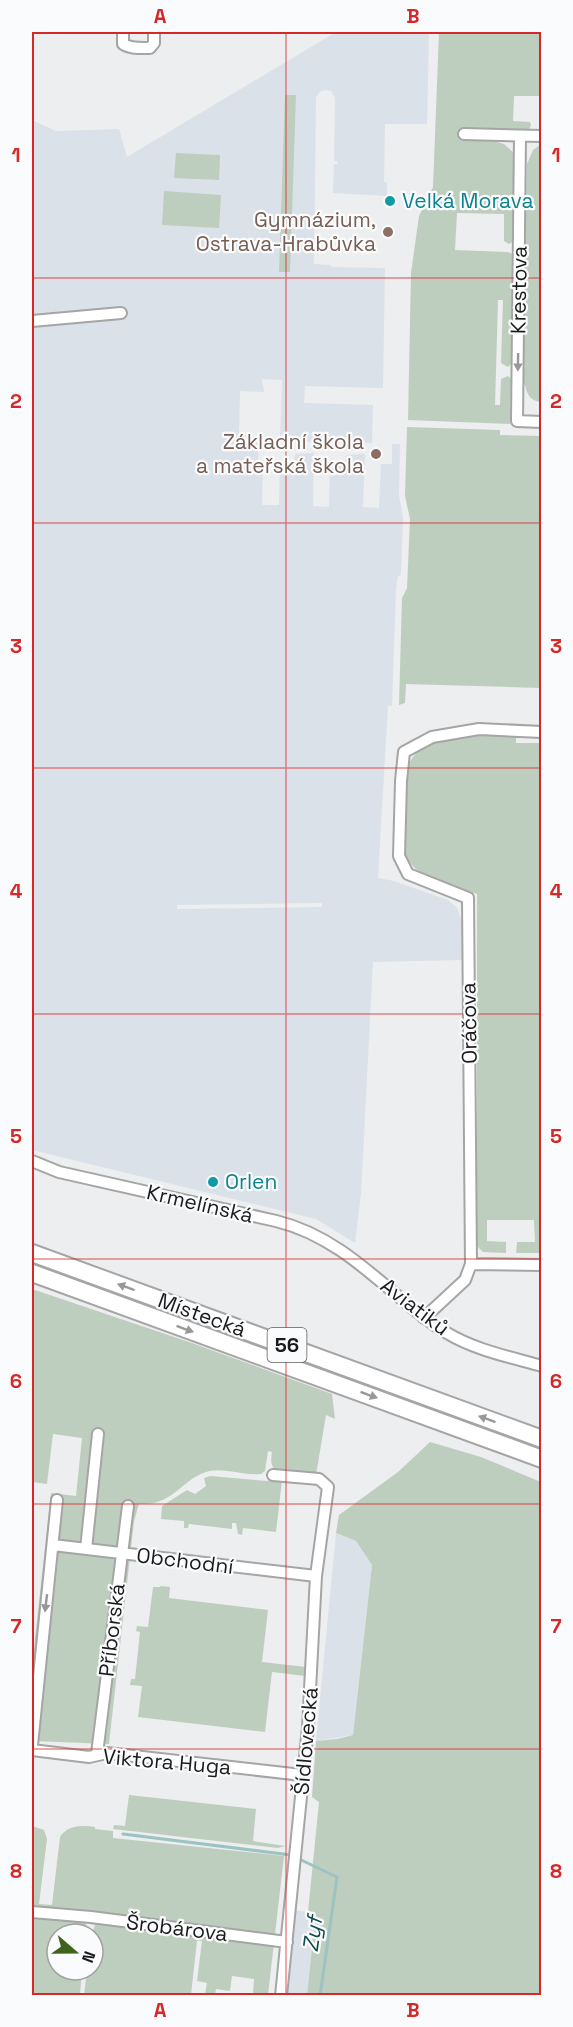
<svg xmlns="http://www.w3.org/2000/svg" width="573" height="2027" viewBox="0 0 573 2027" font-family="'Space Grotesk',sans-serif">
<rect width="100%" height="100%" fill="#edeeef"/>
<path fill="#dbe1e8" fill-rule="evenodd" d="M336,32h93l-2,92h-42l-1,58 3,1v13l-54,-3 1,-29h4l-1,-3h-3l1,-63 -4,-7 -5,-1 -5,1 -5,6 -2,167 17,1v2l54,1 -2,120 -78,-2 -1,17 69,2 -1,38 -92,-2 2,-61 -20,-1 2,13 -24,-1 -1,44 20,1 -1,25h5l-1,44h17l1,-43h14l1,-8 19,-1 -1,53 16,1 1,-44 15,1 1,-9 19,-1 -2,53 16,1 2,-44h11v-20h8l-1,51 4,23 -2,57 -3,1 -2,13 -4,117h-4l-10,172 16,3 54,19 9,8 5,13v39l-89,2 -12,232 -6,49 -39,-24 -284,-69v-1030l24,11 63,-2 8,28zM322,903v4l-145,2v-4z
M336,1533l20,8 16,24 -19,170 -37,6z
M294,1910l14,2 7,7 -8,76 -20,1z"/>
<path fill="#becebe" d="M439,32h102v64h-27v2l-1,23 17,1 1,3 -3,7 -66,-2v10l32,1 10,3 10,9 2,7 -2,81 -5,3 -5,-3v-27l-47,-1 -2,37 52,2 4,1 3,5 -3,106 -3,3 -7,-4 2,-63h-5l-3,105h5l1,-26 7,-3 3,3 -1,45 -102,-4 3,-147 8,-57 14,-29z
M285,95h11l-6,177h-11z
M541,144v258c-10,-1 -14,-7 -16,-17l-4,-2 6,-219 6,-14z
M176,153l44,2 -1,25 -45,-2z
M164,191l57,4 -2,33 -57,-3z
M407,427l93,3v5l41,1v252l-135,-4 -1,19 -6,2 3,-107 5,-10 3,-69 -5,-23z
M471,734h45v9h25v510h-25l1,-11h18l-1,-22h-47v21l19,1v11l-23,-1 -6,-6v-352c-30,-10 -63,-13 -74,-45l4,-80c9,-28 39,-30 64,-35z
M32,1289l160,54 140,51 3,25 -9,-4 -10,60 -40,-4c-6,-5 -5,-12 -4,-19l-4,-1 -3,20 -4,3c-17,2 -34,-6 -51,-3 -28,6 -35,35 -71,33l-5,17 -25,223 -77,-3v-75l19,-173 25,3 6,-58 -29,-4 -6,50 -15,-2z
M430,1442l51,15 60,25v513h-234l8,-76 -7,-7 11,-110 -7,-5 4,-56 21,-2 16,-4 19,-170 -16,-24 -20,-8 3,-18 59,-43z
M210,1476l56,5 13,-2 3,1 -6,52 -33,-4 -1,7 -4,-1 -2,-11h-4v6l-43,-5 -1,4h-4v-7l-23,-2 1,-13 25,-16 8,4 11,-8 -2,-8z
M161,1586l9,1 -1,11 99,12 -6,52 44,5 -1,9 -33,-4 -7,60 -127,-15 4,-31 -12,-1 1,-6h4l5,-47 -4,-1 1,-5 11,1 5,-40h7z
M129,1795l127,14 -3,32 32,5 -7,2 -165,-19 1,-4 11,1z
M32,1826l12,4 3,9 -8,65 13,1 8,-68c7,-12 23,-12 35,-10v2l18,2v7l171,18 -16,139 -15,-2 1,-14 -22,-3 -2,15 -14,-2 -1,6h-19v-2l9,1 2,-11 -10,-2 5,-40h-5l-6,54h-107l3,-25h6l-1,-36 3,-9 -9,-2 1,11h-30v36h25l-2,25 -48,1z"/>
<g fill="none" stroke-linecap="round" stroke-linejoin="round">
<path stroke="#9cc3c2" stroke-width="3" d="M123,1834l168,21
M297,1858l40,19 -17,119"/>
<defs>
<path id="minor" d="M123,32v12c8,5 19,4 27,4l4,-5v-11
M464,134l78,2
M520,136l-3,285 25,1
M32,321l89,-8
M32,1161l27,11 217,49c53,13 90,48 130,82 13,10 26,22 41,30 28,17 63,24 95,33
M471,1264l71,1
M424,1318l41,-38 6,-16 -3,-366 -60,-24 -9,-18 2,-75 3,-29 28,-15 47,-8 63,3
M273,1475l46,4 9,8 -12,89 -8,151 -27,269
M53,1545l263,31
M86,1549l12,-115
M32,1745l25,-245
M32,1750l57,7 18,-4 195,22
M97,1754l31,-248
M32,1912l59,5 196,25"/>
<path id="trunk" d="M32,1253l510,186
M32,1273l510,186"/>
</defs>
<use href="#minor" stroke="#a5a5a6" stroke-width="14"/>
<use href="#trunk" stroke="#a5a5a6" stroke-width="20"/>
<use href="#minor" stroke="#fff" stroke-width="10"/>
<use href="#trunk" stroke="#fff" stroke-width="16"/>
</g>
<defs><path id="oneway-solid" d="M-6-.8H1V-3.2L6.5 0L1 3.2V.8H-6Z" transform="scale(1.5)"/></defs>
<g fill="#989898">
<use href="#oneway-solid" transform="translate(518 362) rotate(91)"/>
<use href="#oneway-solid" transform="translate(126 1287) rotate(-160)"/>
<use href="#oneway-solid" transform="translate(185 1329) rotate(20)"/>
<use href="#oneway-solid" transform="translate(369 1395) rotate(20)"/>
<use href="#oneway-solid" transform="translate(487 1419) rotate(-160)"/>
<use href="#oneway-solid" transform="translate(46 1603) rotate(97)"/>
</g>
<path fill="none" stroke="#d62828" stroke-width="1.5" stroke-opacity="0.55" d="M286,32v1964M32,278h510M32,523h510M32,768h510M32,1014h510M32,1259h510M32,1504h510M32,1749h510"/>
<g fill="#0f9aa8" stroke="#fafbfc" stroke-width="2">
<circle cx="390" cy="201" r="6"/>
<circle cx="213" cy="1182" r="6"/>
</g>
<g fill="#8d6e63" stroke="#fafbfc" stroke-width="2">
<circle cx="388" cy="232" r="6"/>
<circle cx="376" cy="454" r="6"/>
</g>
<g text-anchor="middle" stroke-width="4.5" stroke-linejoin="round" paint-order="stroke">
<rect fill="#fafbfc" stroke="#5e5e5e" stroke-width="1.5" x="267.5" y="1328" width="39" height="34" rx="4.5"/>
<g font-size="20" font-weight="bold" fill="#1b1b1b">
<text x="287" y="1352">56</text>
</g>
<g font-size="21" fill="#0d838f" stroke="#fafbfc" text-anchor="start">
<text x="402" y="208">Velká Morava</text>
<text x="225" y="1189">Orlen</text>
</g>
<g font-size="21" fill="#785e54" stroke="#fafbfc" text-anchor="end">
<text x="376" y="227">Gymnázium,<tspan x="376" dy="24">Ostrava-Hrabůvka</tspan></text>
<text x="364" y="449">Základní škola<tspan x="364" dy="24">a mateřská škola</tspan></text>
</g>
<g font-size="21" fill="#1b1b1b" stroke="#fafbfc">
<text transform="translate(519 290) rotate(-89)" y="7">Krestova</text>
<text transform="translate(469 1023) rotate(-91)" y="7">Oráčova</text>
<text transform="translate(200 1204) rotate(13)" y="7">Krmelínská</text>
<text transform="translate(415 1307) rotate(37)" y="7">Aviatiků</text>
<text transform="translate(202 1315) rotate(20)" y="7">Místecká</text>
<text transform="translate(185 1561) rotate(7)" y="7">Obchodní</text>
<text transform="translate(112 1630) rotate(-83)" y="7">Příborská</text>
<text transform="translate(306 1741) rotate(-85)" y="7">Šídlovecká</text>
<text transform="translate(167 1762) rotate(5)" y="7">Viktora Huga</text>
<text transform="translate(177 1928) rotate(7)" y="7">Šrobárova</text>
</g>
<g font-size="22" font-style="italic" fill="#124b4c" stroke="#fafbfc">
<text transform="translate(312 1934) rotate(-82)" y="8">Zyf</text>
</g>
</g>
<rect width="573" height="2027" fill="none" stroke="#fafbfc" stroke-width="66"/>
<g transform="translate(75 1952) rotate(110)"><circle r="28" fill="#fafbfc" stroke="#a1a1a2" stroke-width="1.5"/>
<path d="M0-4.5L10 22L0 15L-10 22Z" fill="#40631b"/>
<text y="-9" font-size="16" font-weight="bold" text-anchor="middle" fill="#1b1b1b">N</text>
</g>
<rect x="33" y="33" width="507" height="1961" fill="none" stroke="#d62828" stroke-width="2"/>
<g font-size="20" text-anchor="middle" font-weight="bold" fill="#d62828">
<text x="160" y="23">A</text>
<text x="413" y="23">B</text>
<text x="16" y="162">1</text>
<text x="556" y="162">1</text>
<text x="16" y="408">2</text>
<text x="556" y="408">2</text>
<text x="16" y="653">3</text>
<text x="556" y="653">3</text>
<text x="16" y="898">4</text>
<text x="556" y="898">4</text>
<text x="16" y="1143">5</text>
<text x="556" y="1143">5</text>
<text x="16" y="1388">6</text>
<text x="556" y="1388">6</text>
<text x="16" y="1633">7</text>
<text x="556" y="1633">7</text>
<text x="16" y="1878">8</text>
<text x="556" y="1878">8</text>
<text x="160" y="2017">A</text>
<text x="413" y="2017">B</text>
</g>
</svg>
